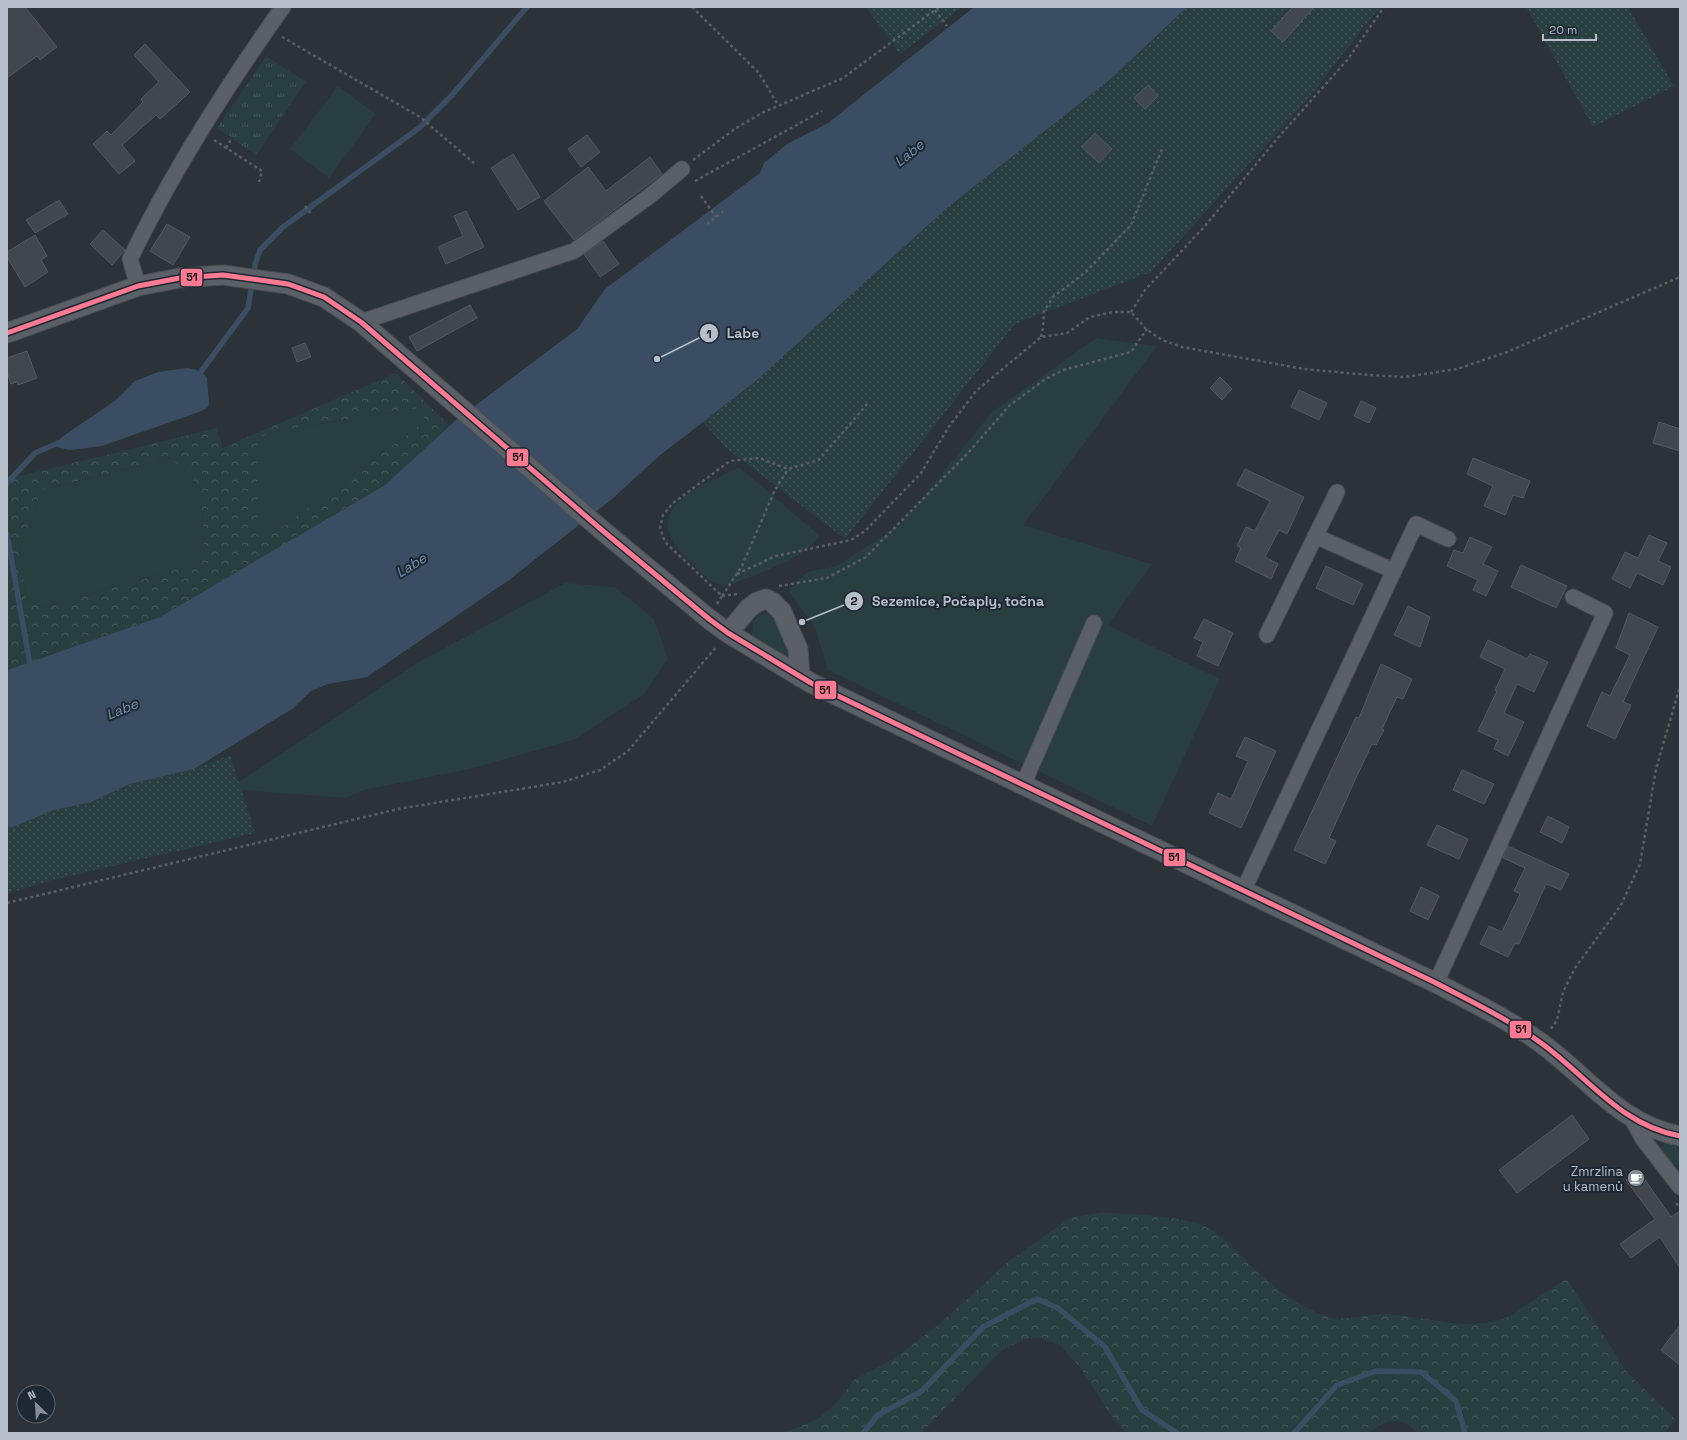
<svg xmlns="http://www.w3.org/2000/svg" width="1687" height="1440" viewBox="0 0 1687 1440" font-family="'Space Grotesk',sans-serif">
<defs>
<pattern id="forest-crowns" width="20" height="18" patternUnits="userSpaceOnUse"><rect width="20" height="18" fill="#283e3f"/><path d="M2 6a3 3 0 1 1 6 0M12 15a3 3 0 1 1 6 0" fill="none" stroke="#455859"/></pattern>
<pattern id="park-tufts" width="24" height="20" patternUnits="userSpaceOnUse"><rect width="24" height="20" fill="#283e3f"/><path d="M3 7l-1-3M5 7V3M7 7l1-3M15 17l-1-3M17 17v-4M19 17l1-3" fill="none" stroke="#455859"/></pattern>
<pattern id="garden-dots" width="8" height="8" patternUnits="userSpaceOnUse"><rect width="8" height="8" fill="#283e3f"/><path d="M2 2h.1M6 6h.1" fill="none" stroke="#455859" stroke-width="1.8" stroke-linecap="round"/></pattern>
</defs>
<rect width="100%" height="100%" fill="#2b3238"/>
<path fill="#283e3f" d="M338,86l38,28 -47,64 -39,-29z
M1096,338l61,8 -134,179 129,39 -44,61 112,54 -68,147 -324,-156 -13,-42 -27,-38 19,-18 30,-6 64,-42 91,-112z
M424,407v15l-150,111 -17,-5v-90l23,-8z
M171,458l21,17 10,34 2,41 -15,16 -145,41 -18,-7 -6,-52 22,-58z
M739,467l80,68c-13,25 -68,41 -93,51 -5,-1 -11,-3 -15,-5 -10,-6 -19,-18 -27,-26 -47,-47 19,-70 55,-88z
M565,583l50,4 39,32 14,40 -25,36 -67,44 -106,30 -106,21 -19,8 -117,-9 187,-125z
M762,614c17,0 23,23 28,37l-4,10 -32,-21 -2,-5 1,-14z
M1665,1143l15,2v20l-8,-1 -11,-16z"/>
<path fill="url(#forest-crowns)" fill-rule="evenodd" d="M396,373l54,53 -65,59 -225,132 -153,53v-191l210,-51 5,20zM424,407v15l-150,111 -17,-5v-90l23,-8zM170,458l22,17 10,34 2,41 -15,16 -145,41 -18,-7 -6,-52 22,-58z
M1103,1212c29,3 83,3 107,17 20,12 33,30 50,45 18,17 42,34 66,42 18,6 39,-2 57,-2 40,1 81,18 120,5 10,-4 17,-11 26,-16 12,-9 25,-16 38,-24l60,93 49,48 -12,13h-247c-16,-19 -31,-13 -49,0h-242l-16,-19 -28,-44 -22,-25 -20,-7 -15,1 -23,11 -81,83h-141l11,-3 27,-11 19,-17 17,-22 39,-21 23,-17 22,-17 71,-64 61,-43z"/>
<path fill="url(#park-tufts)" d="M266,56l40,26 -50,73 -39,-27z"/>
<path fill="url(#garden-dots)" d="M866,7h96l-62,47z
M1187,7h193l-72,92 -157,173 -136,52 -170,215 -120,-92 -22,-25 53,-41 191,-173 165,-130z
M1526,7h102l46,79 -81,41z
M230,755l25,78 -207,48 -41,13v-67h6l38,-16 40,-9 39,-18 64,-15z"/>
<path fill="#3a4d63" d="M974,7h213l-75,71 -165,130 -191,173 -97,75 -47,43 -103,81 -142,97 -39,7 -17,7 -19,18 -98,60 -64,15 -39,18 -40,9 -38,16h-6v-157l153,-53 225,-132 71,-65 121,-91 28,-40 155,-116 4,-10 23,-19 41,-21z
M187,368l14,3 6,7 2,25 -1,4 -6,4 -100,35 -32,4 -18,-4 10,-9 54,-37 19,-19 23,-9z"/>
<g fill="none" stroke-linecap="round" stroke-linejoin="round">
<path stroke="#3a4d63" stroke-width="5.5" d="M197,377l51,-69 7,-43 5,-15 23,-23 136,-99 34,-34 74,-87
M7,483l28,-30 23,-10
M7,534l24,136
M863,1433l15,-18 44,-24 61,-64 54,-28 21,9 47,39 37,63 35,23
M1294,1433l43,-48 39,-14 45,1 35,29 9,32"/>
</g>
<path fill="#42474d" stroke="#53595f" d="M7,7h18l32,40 -17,13 -3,-4 -30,22z
M1293,7h21l-31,35 -12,-11z
M145,44l45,48 -30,27 -4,-4 -34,30 13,16 -16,13 -26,-30 14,-13 4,4 32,-33 -2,-3 18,-17 -25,-27z
M1148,85l10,11 -13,13 -11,-11z
M1095,133l17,16 -13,14 -17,-16z
M587,135l13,17 -19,15 -13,-18z
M513,154l27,43 -22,13 -27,-42z
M650,157l12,17 -88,66 -30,-39 44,-34 18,24z
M59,200l9,14 -33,19 -9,-13z
M466,211l18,36 -38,17 -8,-17 25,-11 -9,-20z
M167,224l23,13 -17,28 -23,-14z
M103,230l22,20 -13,15 -22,-21z
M35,235l12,21 -6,4 7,12 -23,15 -18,-30v-5z
M603,241l16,23 -19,13 -16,-23z
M470,305l7,13 -60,33 -8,-14z
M305,343l6,14 -14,5 -5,-14z
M27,351l10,27 -19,7 -1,-3 -6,2 -4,-12v-14z
M1220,377l12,12 -10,11 -12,-12z
M1299,390l28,13 -8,17 -28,-13z
M1361,401l15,7 -7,15 -15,-7z
M1659,422l21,7v22l-27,-8z
M1473,458l57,23 -7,17 -10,-3 -8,20 -21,-9 9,-20 -26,-12z
M1245,469l59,28 -17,37 -8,-4 -14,27 13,7 -7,15 -36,-18 6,-13 -4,-2 9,-19 9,4 15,-30 -33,-16z
M1649,535l18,8 -9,18 13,6 -8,18 -26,-12 -7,15 -18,-9 13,-27 13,6z
M1470,537l22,10 -9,17 15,7 -12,25 -13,-6 5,-10 -31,-14 7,-16 9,3z
M1521,565l46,21 -11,22 -45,-21z
M1326,566l37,18 -10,21 -37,-17z
M1408,606l22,11 -10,30 -26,-12z
M1629,613l29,14 -35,75 8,3 -16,34 -28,-13 15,-34 8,4 20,-41 -14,-7z
M1204,619l29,14 -15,33 -21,-10 6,-14 -9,-4z
M1488,640l39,19 3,-5 18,8 -14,30 -17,-8 -13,29 20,9 -16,34 -14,-7 4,-9 -20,-9 19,-40 -2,-1 10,-21 -25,-12z
M1381,664l31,15 -9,20 -6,-2 -15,32 2,1 -8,15 -4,-1 -17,36 -26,58 7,3 -11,23 -31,-14 62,-133 3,1z
M1245,737l31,14 -35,77 -32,-15 9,-20 13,6 17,-38 -12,-5z
M1462,770l32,14 -10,20 -31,-14z
M1548,816l21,11 -7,16 -22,-11z
M1437,825l31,14 -9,20 -32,-14z
M1508,846l61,28 -8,16 -15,-6 -27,60 -4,-1 -7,14 -28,-13 9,-18 13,6 18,-38 -6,-3 11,-23 -22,-10z
M1421,887l18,9 -11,24 -18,-9z
M1572,1115l17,24 -72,54 -18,-23z
M1639,1171l32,46 9,-6v57l-20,-31 -29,21 -11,-14 35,-25 -29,-39z
M1680,1325v40l-19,-15z"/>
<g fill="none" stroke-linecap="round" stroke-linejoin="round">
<defs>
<path id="minor" d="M138,286l-8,-27c43,-89 96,-172 153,-252
M361,322l213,-71 77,-56 31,-26
M1315,536l79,35
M1267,635l70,-143
M1023,785l71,-162
M1243,891l173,-367 32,15
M1436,983l169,-370 -32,-16
M1632,1119l11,20 37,48"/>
<path id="tertiary" d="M7,333l131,-47 42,-8 43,-3 65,9 36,13 37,25 242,209 106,88 19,14 83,50 625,300c36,19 72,36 105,60 47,34 79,82 139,93
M728,633l21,-25 8,-6 9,-3 6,3 10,10 16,37 2,28"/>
</defs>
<use href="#minor" stroke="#494e53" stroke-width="17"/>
<use href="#tertiary" stroke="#494e53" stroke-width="21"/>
<path stroke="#595f63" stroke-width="2.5" stroke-dasharray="3 3" stroke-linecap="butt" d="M692,7l67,66 19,32
M935,10l12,16
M282,37l138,80 54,46
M214,140l48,31 -3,11
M226,148l6,-10
M693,160l43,-32 28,-16 79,-34 96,-71
M695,181l127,-70
M701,196l15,21
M305,206l7,9
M707,224l17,-13
M1131,312l14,-22 60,-64 71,-86 72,-81 36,-52
M1041,337l2,-9 1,-17 9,-14 34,-26 44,-46 31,-76
M737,574l39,-18 75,-16 14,-9 56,-58 27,-45 28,-37 47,-39 18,-15 26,-4 23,-16 23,-5h18l15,17 16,11 20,7 122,22 65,6 36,2 52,-8 50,-17 173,-75
M779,586l48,-8 39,-21 103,-105 40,-46 35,-26 19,-10 68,-18 16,-23
M722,596l15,-2
M722,596l20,-30 32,-74 14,-23
M717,604l5,-8 -57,-54 -5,-14 3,-13 10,-12 57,-42 29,-3 29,11 31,-9 49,-57
M7,903l391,-94 165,-27 37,-12 28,-19 89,-105
M1551,1029l6,-9 6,-28 12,-24 46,-63 19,-41 16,-95 24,-83
M1676,1203l4,5"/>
<use href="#minor" stroke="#5b6066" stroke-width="15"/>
<use href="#tertiary" stroke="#5b6066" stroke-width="19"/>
<defs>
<path id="bus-1" d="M7,333l131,-47 42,-8 43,-3 65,9 36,13 37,25 242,209 106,88 19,14 83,50 625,300c36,19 72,36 105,60 47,34 79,82 139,93"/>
</defs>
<use href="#bus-1" stroke="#1e2833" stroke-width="8"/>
<use href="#bus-1" stroke="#fe7a93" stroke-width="5"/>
</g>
<defs>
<symbol id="cafe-disc" viewBox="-11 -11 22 22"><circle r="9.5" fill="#858d96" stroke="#1e2833"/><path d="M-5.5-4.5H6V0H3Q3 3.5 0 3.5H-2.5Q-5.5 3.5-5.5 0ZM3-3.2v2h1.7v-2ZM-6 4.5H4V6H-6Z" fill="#fff"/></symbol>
</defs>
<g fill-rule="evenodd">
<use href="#cafe-disc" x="1626" y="1168" width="20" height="20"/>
</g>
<g text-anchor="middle" stroke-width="4" stroke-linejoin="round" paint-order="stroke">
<g font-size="13" fill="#b5bec9" stroke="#1e2833" text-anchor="end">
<text x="1623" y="1176">Zmrzlina<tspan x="1623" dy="15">u kamenů</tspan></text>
</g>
<g font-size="14" font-style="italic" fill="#7791ab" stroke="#1e2833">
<text transform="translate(909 153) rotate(-39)" y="5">Labe</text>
<text transform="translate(411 565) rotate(-32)" y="5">Labe</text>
<text transform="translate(122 709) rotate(-23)" y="5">Labe</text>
</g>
</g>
<path fill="none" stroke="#b5bec9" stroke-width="1.5" d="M657 359L709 333M802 622L854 601"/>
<g fill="#b5bec9" stroke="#1e2833" stroke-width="1.5">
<circle cx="657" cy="359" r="4"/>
<circle cx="802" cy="622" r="4"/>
<circle cx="709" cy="333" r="10"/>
<circle cx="854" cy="601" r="10"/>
</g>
<g font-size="12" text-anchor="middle" font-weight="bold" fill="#111">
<text x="709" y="338">1</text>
<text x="854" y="605">2</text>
</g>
<g font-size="14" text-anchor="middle" font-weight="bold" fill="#b5bec9" stroke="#1e2833" stroke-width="4" stroke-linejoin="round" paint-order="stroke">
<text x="743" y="338">Labe</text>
<text x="958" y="606">Sezemice, Počaply, točna</text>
</g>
<g stroke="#1e2833" stroke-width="1.5">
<rect x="180" y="268" width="23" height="19" rx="4" fill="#fe7a93"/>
<rect x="506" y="448" width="23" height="19" rx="4" fill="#fe7a93"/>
<rect x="814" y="680" width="23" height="20" rx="4" fill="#fe7a93"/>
<rect x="1163" y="848" width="23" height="19" rx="4" fill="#fe7a93"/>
<rect x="1509" y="1020" width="23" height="19" rx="4" fill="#fe7a93"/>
</g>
<g font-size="11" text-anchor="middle" font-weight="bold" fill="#111">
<text x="192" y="281">51</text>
<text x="518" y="461">51</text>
<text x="825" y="694">51</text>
<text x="1174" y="861">51</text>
<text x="1521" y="1033">51</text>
</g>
<rect width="1687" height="1440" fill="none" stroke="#b5bec9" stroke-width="16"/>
<g transform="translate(36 1404) rotate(335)"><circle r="19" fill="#1e2833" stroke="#5a646f"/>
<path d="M0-3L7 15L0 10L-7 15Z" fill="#858d96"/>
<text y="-6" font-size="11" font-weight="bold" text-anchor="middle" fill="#b5bec9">N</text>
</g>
<path d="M1543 34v6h53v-6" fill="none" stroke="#b5bec9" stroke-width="2"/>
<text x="1549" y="34" font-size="12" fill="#b5bec9" stroke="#1e2833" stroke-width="3" paint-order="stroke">20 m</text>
</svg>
